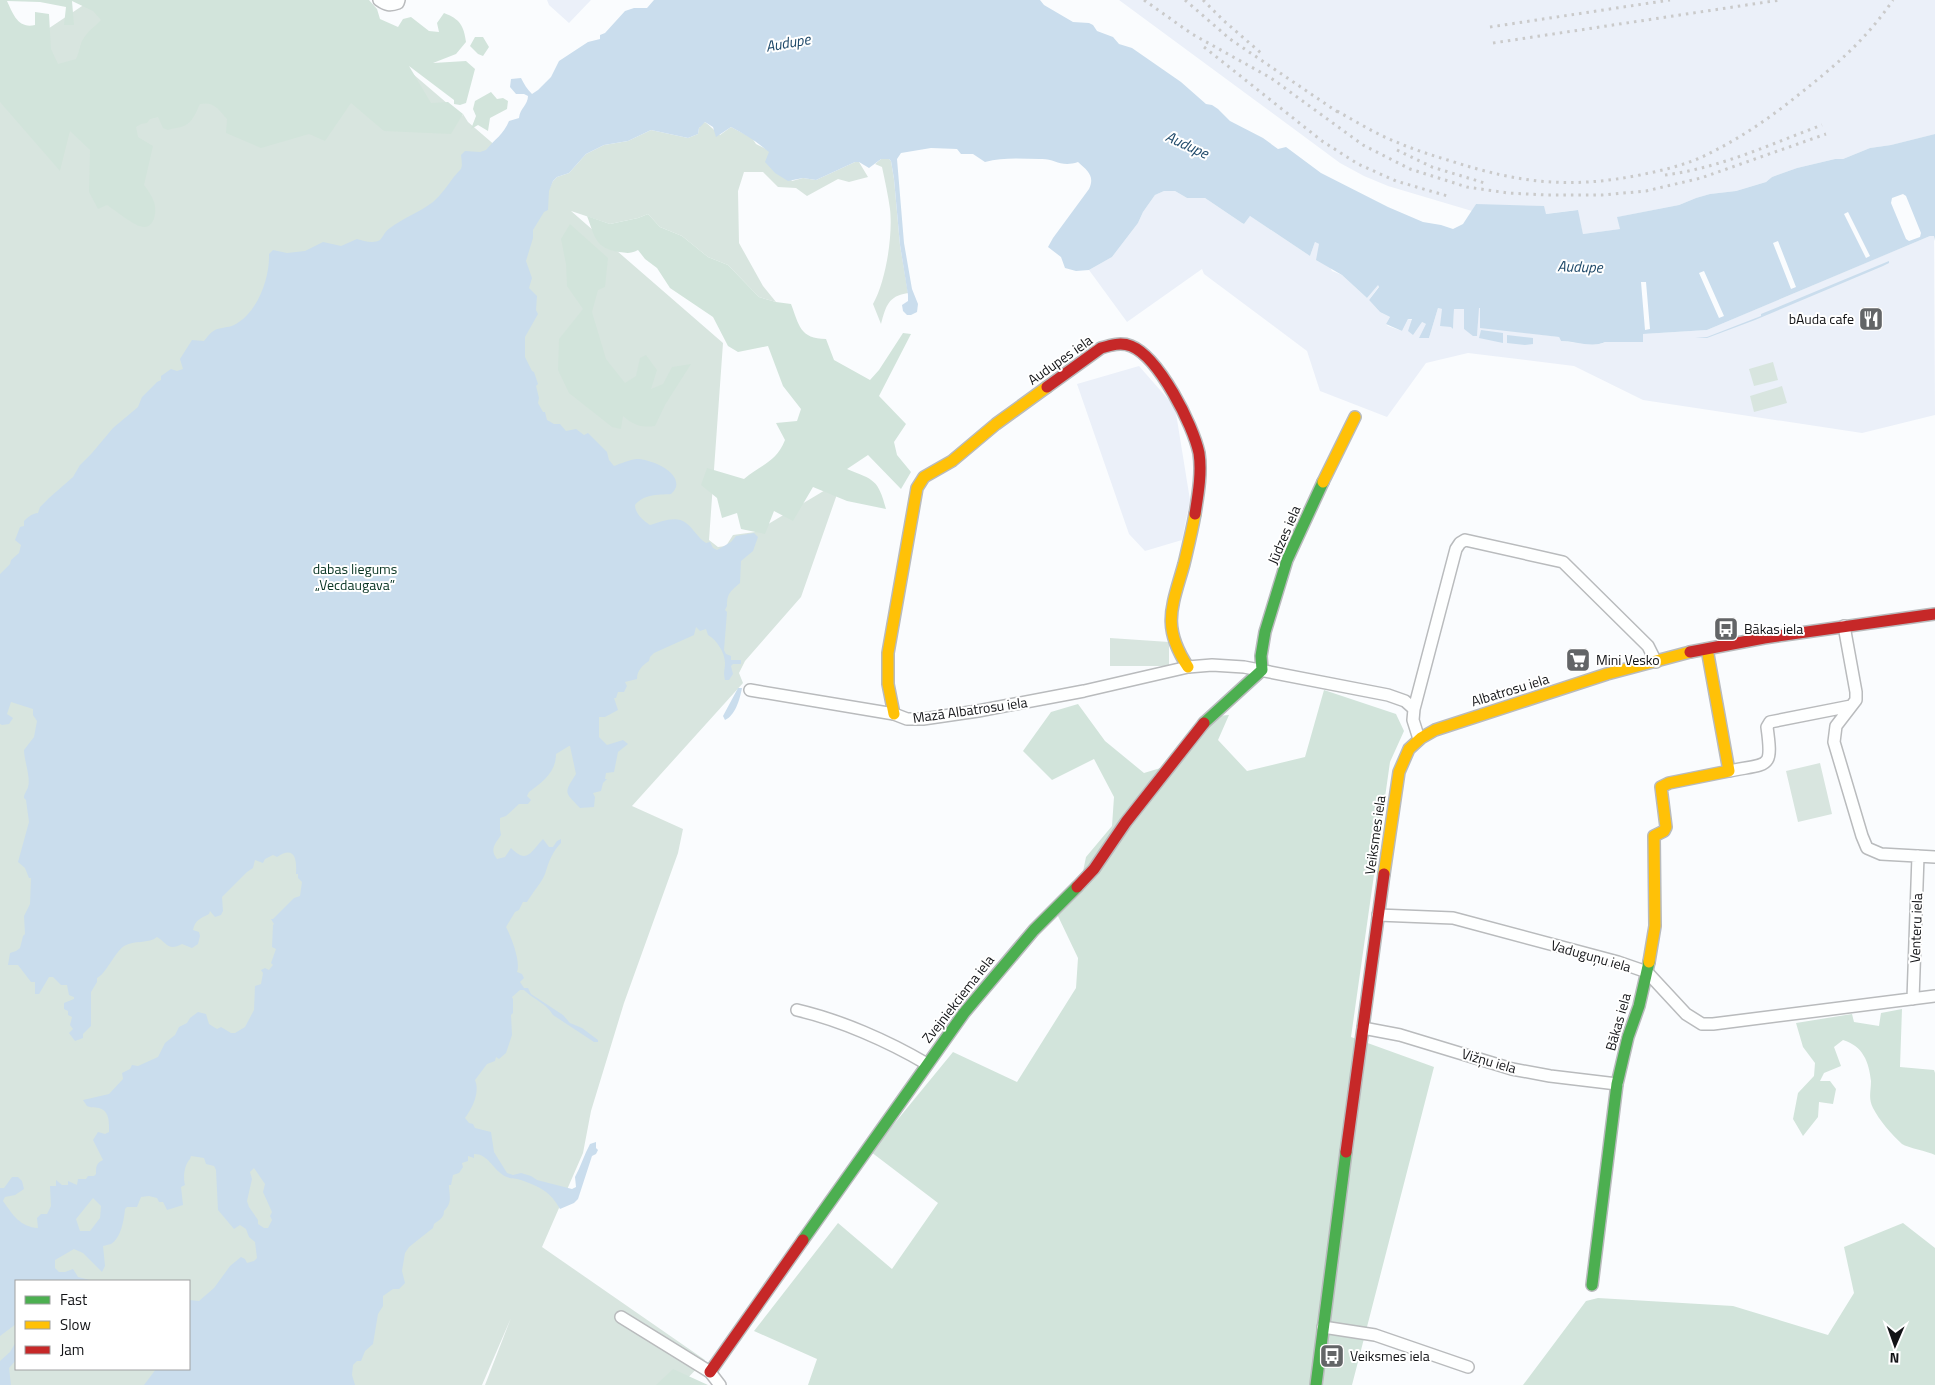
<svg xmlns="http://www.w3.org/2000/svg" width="1935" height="1385" viewBox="0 0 1935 1385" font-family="'Titillium Web',sans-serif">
<rect width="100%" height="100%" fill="#fafcfe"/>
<path fill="#ebf0f9" d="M547,0h44l-22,23 -20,-18z
M1119,0h816v134l-44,11 -21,3 -27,11h-8l-38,9 -25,9 -6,5 -30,9 -26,3 -14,4 -17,7 -61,12 3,12 -38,5 -6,-24 -32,4 -69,-10 -4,7 -84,-25 -24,-10 -24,-13z
M1164,191h11l12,7h18l37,25 2,1 6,-8 60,40 5,-14 4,2 13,27 10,4 25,23 10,-14 2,2 -10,14 11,12 10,5 -4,7 2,2 14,5 6,-12 14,3 4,2 3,14 9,-30 4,1 11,20 1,-20h10v20l13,7 1,-28h2v19l79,10 2,4 18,2 22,1 4,-2 38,-1v-7l64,-4 156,-66 67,-28h4l1,179 -73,18 -219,-33 -69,-34 -106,-13 -42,10 -39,54 -67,-26 -13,-40 -103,-77 -2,-5 -75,53 -38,-52 23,-13 26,-34 5,-11 12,-17z
M1139,366l36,41 15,93 -8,40 -37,11 -16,-17 -52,-150z"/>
<path fill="#d8e5df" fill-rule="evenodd" d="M91,0l308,62 63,54 1,-2 5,8 80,69 5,-10 4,-4 12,-4 17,-19 18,-9 24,-4 23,-11 37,8 10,-4c1,-6 1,-9 7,-12 6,4 9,9 15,13l11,-8 21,11 4,6 12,6 24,31 11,-3 13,2 39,-18h4l9,15 -19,5 -11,-3 -31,17 -11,-8 -18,-1 -15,-15h-19l-6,19 1,52 24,43 13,16 -17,-5 -31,-32 -20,-8 -26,-21 -22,-9 -12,-13 -10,4 -28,6 -39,-13 152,132 -14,197 9,7 8,-1 7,-11 22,-3 87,-52 -41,117 -56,64 -6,12 4,10 -111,123 51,23 -5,24 -54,150 -33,108 -8,42 -41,94 163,113 -24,25h-196l26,-67 -29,67h-482v-1330l21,-8zM16,1281h173v88h-173z
M881,159h8l2,2 3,18 6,66 8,48c-20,3 -22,13 -27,31l-8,-20c13,-23 20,-69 17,-95 -2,-14 -5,-28 -8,-42l-7,-3z
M1773,362l5,18 -24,6 -5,-17z
M1782,386l5,17 -33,9 -4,-16z
M1110,638l59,4v24h-59z
M1820,763l12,51 -34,8 -12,-51z"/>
<path fill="#d2e4db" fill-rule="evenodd" d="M0,0h369l8,9 3,10 18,8 5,-8 8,-2 18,14 10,1 -2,-9 7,-10c16,6 20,13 22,29l-10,12 -23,9 33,-2 9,8 -9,34 -6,2 -6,-1v-4l-45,-34 22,37 17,-1 15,12 -12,20 -67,-3 -33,-28 -26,38 -16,-7 -48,14 -35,-15 1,-14c-8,-9 -13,-18 -27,-15 -4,8 -7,18 -16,22 -5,2 -11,2 -16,4l-5,-2 -5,-11 -8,2 -3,4 -6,1 -5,3 2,10 15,9 -9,39c4,5 8,11 10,17 3,8 1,25 -10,25 -9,0 -29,-17 -37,-22l-9,4 -9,-17 1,-42 -20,-19 -10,40 -60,-69zM7,1l33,1 26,5 -2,18h10l-2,-24 21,10 8,9c-5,6 -11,9 -15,15 -6,6 -6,16 -10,24l-18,5 -7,-15 -2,-35 -14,-2v13c-17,4 -22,-11 -28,-24z
M475,37h8l6,10 -6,9 -5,-2 -8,-8z
M491,92l6,7 6,-1 5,3 -1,8 -17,9 -2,13 -10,-6 -7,4 5,-13 -3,-7 2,-8z
M648,214l12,13 22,9 26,21 20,8 31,32 17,5 15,2c8,21 9,35 35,35l8,21 36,20 9,-10 24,-37 8,1 -32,62 27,28 -12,18 3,13 14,17 -10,17 -33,-34 -21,14c27,11 31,10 39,40l-39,-8 -34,-14 -20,34 -19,-10 -9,23 -24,-5 -4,-16 -15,5 -5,-20 -16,-13 6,-17 37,11c17,-15 32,-16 41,-39l-9,-17 21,-2 4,-12 -18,-23 -15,-40 -30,6 -10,-6 -15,-29 -43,-29 -13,-20 -12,-9 -7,-9c-8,4 -11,3 -19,2 -24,-4 -24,-15 -32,-36l23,8 28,-6z
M570,224l38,34 -3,29 -7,3 -6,22 14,47 19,24 11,-7 4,-18 6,-3 11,15 -6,19 12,-5 9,-17 19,-3 -26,41 -10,21c-13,2 -22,-1 -32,-10l-2,13 -9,-2 -43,-34 -11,-23 1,-31 24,-30 -16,-23 -1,-22 -5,-25z
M1324,690l72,24 8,17 -14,31 -39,275 83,30 -82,318h-544l9,-26 -63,-28 84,-108 54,46 46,-66 -67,-51 82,-100 64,30 59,-94 2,-30 -21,-44 22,-23 7,-34 26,-31 2,-29 -20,-38 -42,21 -29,-29 28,-39 27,-8 27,37 39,32 33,-10 39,-47 13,-1 -11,25 29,31 58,-14z
M1902,1009l-2,58 34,3 1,3v82c-8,-4 -27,-7 -33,-11 -10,-9 -23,-24 -29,-36 -5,-10 -2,-17 -2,-27 -2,-19 -8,-35 -28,-41l-9,7 7,19 -17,7 -4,8h10l6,8 -3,15 -14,-2 -1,15 -15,19 -10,-17 5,-26 16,-17 1,-13 -12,-16 -7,-24 56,-9 2,8 25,4 2,-13z
M1903,1223l32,25v137h-412l63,-84 12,-3 135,8 95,29 26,-42 -10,-46z
M673,1369l35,16h-52z"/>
<path fill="#cadded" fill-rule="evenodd" d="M654,0h386l4,5 29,17 16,1 4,2 4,6 16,6 6,7 13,4 49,34 25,22 6,1 6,4 12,12 33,17 15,11 8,-2 35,26 67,34 35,15 18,3 12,4 10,-5 13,-20 68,2 2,8 32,-4 5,24 37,-5 -3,-12 62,-12 17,-7 14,-4 26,-3 30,-9 6,-5 25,-9 38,-9h8l27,-11 21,-3 44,-11v107l-1,-5h-4l-223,94 -64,4v8h-38c-13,6 -31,-1 -44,-1l-2,-4 -79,-9v-20h-1l-2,28h-4l-9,-7v-20h-10l-1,20 -2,-2 -11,-1 2,-17 -4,-1 -9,30h-10l7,-14 -4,-2 -9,13 -5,-4 4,-12h-4l-6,12 -16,-7 4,-7 -10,-5 -11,-12 10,-13 -1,-2 -11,13 -25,-23 -26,-15 3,-16 -4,-2 -5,14 -60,-40 -6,8 -2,-1 -37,-25h-18l-12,-7h-11l-9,4 -12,17 -5,11 -26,34 -23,13 -13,1 -11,-3 -4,-11 -13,-10 5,-9 36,-49c6,-13 -1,-18 -11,-27 -18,6 -23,-4 -38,-3 -18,0 -37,-2 -55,3l-12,-8h-12l-4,-5 -26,-1 -30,5 -4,6 7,84 8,46 6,15 -1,8 -6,3h-4l-4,-4 -1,-6 6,-4v-6l-8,-50 -6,-66 -3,-18 -2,-2h-8l-12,9 -10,-6h-4l-39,18 -13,-2 -15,3 -13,-8 -10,-11 4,-10c-12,-10 -24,-18 -38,-25l-15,10 -3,-10 -8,-5 -6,6 -1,6 -10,4 -37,-8 -23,11 -24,4 -18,9 -17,19 -12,4 -4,4 -4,10 -1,19 -4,2 -11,18v8l-7,23 6,17 -3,10 8,8 -1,14 2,4 -13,23v20l7,14 2,1 4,12 -2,2 3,12 -1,5 5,9h2l2,8 7,4h6l6,7 10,-2 8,6 4,-2 19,19 2,8 5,6c5,-2 18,-7 23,-7 13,0 43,12 39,28 -1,3 -3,5 -5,7 -14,1 -27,0 -36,11 0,9 9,16 15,20 11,-3 26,-10 36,-2 8,6 11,14 20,20l4,-1 3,6 4,2 14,-8 5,-6 18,-3 4,4 -5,14 -12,10 -1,22c-10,9 -13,10 -13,23l-2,4 2,2 -3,38 2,4 5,2v4h10v4h-8l-2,2 2,8 -4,6h-4c-2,-8 0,-10 0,-17 0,-10 -8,-23 -17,-28l-2,-6 -6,2 -4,-4 -2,8 -40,18 -4,4 -1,4c-6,4 -12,9 -12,18l-12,3 2,4 -3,6h-6l-2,6h-2l4,12 -13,7h-6v20l8,8 16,-5 5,4 -10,8 -4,20 -8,1 -1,6h2l-4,4 -2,8 -8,2 2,4 -1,10 -14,1c-15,-16 -17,-14 -4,-34l-6,-28h-1l-13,8c0,18 -13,28 -27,38l-2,4 4,4 -3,4h-9l-13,12 -6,2v11l1,6c-5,8 -12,14 -4,24l8,-2 6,-9c16,16 19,5 32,-9l6,8h4l4,-6 4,-2v4c-8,8 -12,18 -15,28 -2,9 -14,22 -19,31h-4l-4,8 -4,2 -9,15c5,9 15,35 11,45l5,2 2,4 -4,4 4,6h4l3,6 32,21 7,8 12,5 16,12v2h-4l-41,-27c-5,-10 -21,-17 -29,-25h-4l-8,7 1,2v14l-2,2 1,20 -6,18 -7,6 -3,-2 -1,4 -8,3 -12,16c5,12 -2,27 -10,38l4,5 4,1 2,4 16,4 3,20 13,21 6,2 8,-2 10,3 6,4 35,9 4,-2 -1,-10c6,-11 9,-22 15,-33l6,-2v6l2,2 -2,4 -4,2 -14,43 -4,4 -14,6c-10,-18 -20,-22 -39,-29 -7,-3 -10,0 -18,-5 -11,-7 -15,-21 -29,-21v4l-6,-2v5l-6,2 1,4 -4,6 -6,2 -2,10h-2c0,10 4,17 -5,26 0,7 -5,9 -10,13l-1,4 -24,19 -4,6 -3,18 3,12 -6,6h-6l-10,7v10l-5,8 -5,30 -8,7 -4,10h-4l-4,4 -1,10 3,10h-211l12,-16h33v-69l10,1 15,-13 16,-22 11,-9 4,2 2,4 7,-2 3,-3 -2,-16 -6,-5 -3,-8 -6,-4 -6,4 -16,-19 -2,-40 -2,-4 -8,-2 -2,-6 -13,-2 -1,3c-6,6 -7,19 -5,26l-4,2 2,18 -16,5 -4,-8h-4l-2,-4 -8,-2 -8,1 -4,10h-10l-2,2c-1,11 -4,29 -14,35 -3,1 -5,1 -8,2l2,20 -3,6 -19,-19 -9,-4 -19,11v8l4,4h6l8,-3 5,8 12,3v1h-74v43l-16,12v-148h4l8,-11h6l4,4 2,8 -9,6 -10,2 -2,4c10,14 17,26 35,27l-1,-10 4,-4h6l4,-8 -1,-20h6v-6l6,5h6v-4l9,4 1,-6h8l2,-3h6l2,-2c0,-7 0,-11 7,-14l-10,-20 5,-8 7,2 4,-2c0,-9 1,-21 -10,-24 -5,-1 -8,0 -12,-2l-4,-6 26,-6 14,-15 -1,-6 8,-4 2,-4 6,1 20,-9 7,-14 10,-8 4,-8 8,-4 3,-5 8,-6 8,2 3,10 8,5 4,-2 10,6h4l10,-6 9,-17 1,-24 6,-2 2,-11 -2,-3 4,-2 4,2 4,-5 -2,-2 5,-14 -4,-2 1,-22 1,-1 -3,-5h2l21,-21 6,-2 2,-14 -4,-4v-4h-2c1,-14 -1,-29 -19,-17l-4,-2 -8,4 -2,4 -8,-3 -2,8 -6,4 -25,25 1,14 -2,4 -6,2 -5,-6 -1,3c-8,4 -14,6 -16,16l6,2 1,4 -2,8 -6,4 -10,-4c-14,8 -16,-2 -25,-7 -8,7 -23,3 -33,9 -10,7 -18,28 -27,32v4l-6,10v34l-8,8v4l-8,3 -6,-8 4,-4 -3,-4 2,-8 -4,-2v-4l-4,-2v-6l10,-4v-2l-5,-2 -2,-10h-6l-8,-8h-4l-10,17h-4v-12h-4l-13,-17h-10l2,-12 6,-2 4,-3 3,-12 2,-2 -1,-18 6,-12 1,-26h-2l-4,-10 -7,-6 11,-40 -3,-22 -2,-2c0,-5 3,-7 4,-11 3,-9 -4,-27 -4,-37l10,-13 3,-16 -4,-6v-6l-22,-7 -4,12 6,4 -4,6 -7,1 -2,-1v-150l10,-10 1,-4 8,-7 2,-8 -6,-5 5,-13 4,-1v-5c4,-4 9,-8 14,-8l2,-6 9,-9 24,-21 7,-12 12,-12 21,-25 25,-21 4,-10 15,-15 4,-2v-4l10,-7 6,2 6,-2 -3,-10 12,-19 12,1c3,-4 7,-9 11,-11 6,-3 13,-2 19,-5 23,-11 36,-47 35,-71l4,-4 14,3 18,-2 18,-9 18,4 16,-7c7,2 16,5 23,1 3,-3 5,-9 10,-12 13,-10 30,-16 43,-26 8,-7 14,-16 20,-24 9,-11 10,-7 8,-23l4,-4 15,1 6,-2c8,-10 18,-16 23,-29l10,-3c1,-10 9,-13 9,-22l-4,-2h-8l-6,-7 1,-8 10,-1c3,6 6,11 11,16l6,-4 13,-13 8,-16 29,-19 12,-3v-4l5,-2 20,-22 9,-3h13zM254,1168l11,16 -2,8 9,20 -2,4 2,4 -4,8h-4l-6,-4v-4l-9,-13 -2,-6 5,-22 -2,-7zM93,1198l8,8 -1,12 -10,13h-10l-4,-12z
M1889,261v2l-6,3 -128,54 -48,18h-12l12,-1 54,-21v-2z
M1481,330l22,3v10l-24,-5z
M1507,335l26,3v6l-8,1 -18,-2z
M738,688h4c-2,11 -7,28 -17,32l-2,-4z
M16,1342v18l-7,8 2,17h-11v-24l10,-9z"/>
<path fill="#fafcfe" d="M1903,194l3,2 15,37 -1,4 -11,4 -3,-2 -15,-36 1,-5z
M1848,212l22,44 -4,2 -22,-44z
M1778,241l18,46 -5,2 -18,-46z
M1704,271l20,45 -5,2 -20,-45z
M1641,282h5l4,47 -5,1z"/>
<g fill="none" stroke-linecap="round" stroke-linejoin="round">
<defs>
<path id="street" d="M379,0c7,5 11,6 19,3l1,-3
M1844,626l12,66v8l-20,26 -2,16 28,94 5,12 14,6 54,3
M750,690l144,24 13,5h16l55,-8 106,-20 104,-24 24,-2 32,2 144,28 17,6 9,8
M1419,739l-6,-19 1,-11 42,-160 4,-6 5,-3 98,22 85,84 8,16
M1729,771c40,-8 44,-1 38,-44l3,-5 81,-16
M1378,915l75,3 165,44 29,10 39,42 16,10h11l222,-28
M1913,999l5,-143
M797,1010c43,10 91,31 130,54
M1363,1028l37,7 112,34 38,7 67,8
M621,1317l89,55 10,13
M1323,1327l52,8 93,32"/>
<path id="fast" d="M1204,723l58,-53 -1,-14 4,-24 22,-72 36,-78
M803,1240l161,-227 70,-83 43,-43
M1592,1285l25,-201 11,-47 11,-31 10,-44
M1316,1385l30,-233"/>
<path id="slow" d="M1323,482l32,-65
M1188,667c-27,-41 -16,-60 -4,-103 4,-17 8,-33 11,-50
M894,714l-6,-30v-31l29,-165 7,-11 28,-16 44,-37 51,-37
M1384,874l15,-102 10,-23 12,-11 14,-8 172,-56 83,-22
M1649,962l6,-36 -1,-90 10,-5 2,-4 -5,-40 8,-4 60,-12 -22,-122"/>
<path id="jam" d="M1047,387l54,-39c10,-3 20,-6 30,-2 28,11 62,79 68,107 3,20 -1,42 -4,61
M1690,652l74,-14 171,-24
M1077,887l17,-18 32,-47 78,-99
M1346,1152l38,-278
M710,1372l93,-132"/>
</defs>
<use href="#street" stroke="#b9bbbd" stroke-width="14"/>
<use href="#fast" stroke="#b9bbbd" stroke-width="14"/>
<use href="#slow" stroke="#b9bbbd" stroke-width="14"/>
<use href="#jam" stroke="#b9bbbd" stroke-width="14"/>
<use href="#street" stroke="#feffff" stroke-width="11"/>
<use href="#fast" stroke="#4caf50" stroke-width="11"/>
<use href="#slow" stroke="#ffc107" stroke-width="11"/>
<use href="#jam" stroke="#c62828" stroke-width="11"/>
<path stroke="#cacaca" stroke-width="3" stroke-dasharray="2.5 5" stroke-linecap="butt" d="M1144,0l48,34 79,44 92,67 47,24 57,18 41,6 39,2h55l44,-4 55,-13 125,-44
M1185,0l45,39 112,76
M1203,0l20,20 38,33
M1490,27l180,-27
M1493,43l287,-43
M1204,47l118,94 36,23 38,17 55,16
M1337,111c18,10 37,22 57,30 18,8 37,14 57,20 68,22 119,28 189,14 24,-5 50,-11 72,-23 30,-15 59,-35 85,-56 39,-31 68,-55 96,-96
M1397,150l35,17 56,17
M1665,175c55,-7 106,-31 157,-50"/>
</g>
<defs>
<symbol id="restaurant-square" viewBox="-11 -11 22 22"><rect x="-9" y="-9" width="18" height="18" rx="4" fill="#636567" stroke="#fff"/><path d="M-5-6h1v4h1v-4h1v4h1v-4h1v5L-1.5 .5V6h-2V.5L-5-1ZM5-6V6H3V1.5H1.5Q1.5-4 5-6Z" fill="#fff"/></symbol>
<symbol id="bus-square" viewBox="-11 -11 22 22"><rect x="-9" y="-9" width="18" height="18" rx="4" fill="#636567" stroke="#fff"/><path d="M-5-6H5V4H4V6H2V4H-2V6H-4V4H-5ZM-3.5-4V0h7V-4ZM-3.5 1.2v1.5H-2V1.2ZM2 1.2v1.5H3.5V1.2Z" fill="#fff"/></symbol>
<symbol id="supermarket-square" viewBox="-11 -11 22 22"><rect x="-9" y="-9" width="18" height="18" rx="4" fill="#636567" stroke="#fff"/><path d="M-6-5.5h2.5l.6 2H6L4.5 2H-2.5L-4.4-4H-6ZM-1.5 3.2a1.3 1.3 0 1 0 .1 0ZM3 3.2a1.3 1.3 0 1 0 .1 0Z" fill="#fff"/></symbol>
</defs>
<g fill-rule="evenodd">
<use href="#restaurant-square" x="1857" y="305" width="28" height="28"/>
<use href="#bus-square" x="1712" y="615" width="28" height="28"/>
<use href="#supermarket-square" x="1564" y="646" width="28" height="28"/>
<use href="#bus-square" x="1318" y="1342" width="28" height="28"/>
</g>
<g text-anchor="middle" stroke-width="4" stroke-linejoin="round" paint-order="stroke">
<g font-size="14" fill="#121316" stroke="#fff" text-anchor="start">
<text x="1854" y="324" text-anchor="end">bAuda cafe</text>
<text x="1744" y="634">Bākas iela</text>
<text x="1596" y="665">Mini Vesko</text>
<text x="1350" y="1361">Veiksmes iela</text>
</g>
<g font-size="14" fill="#121316" stroke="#fff">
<text transform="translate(1060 360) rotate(-35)" y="5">Audupes iela</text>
<text transform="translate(1284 535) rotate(-67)" y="5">Jūdzes iela</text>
<text transform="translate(1510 690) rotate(-17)" y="5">Albatrosu iela</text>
<text transform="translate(970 710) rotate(-8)" y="5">Mazā Albatrosu iela</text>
<text transform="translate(1375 835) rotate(-82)" y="5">Veiksmes iela</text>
<text transform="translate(1916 928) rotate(-88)" y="5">Venteru iela</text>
<text transform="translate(1591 956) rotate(16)" y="5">Vaduguņu iela</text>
<text transform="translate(958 999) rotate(-52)" y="5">Zvejniekciema iela</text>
<text transform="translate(1618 1022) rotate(-74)" y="5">Bākas iela</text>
<text transform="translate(1489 1061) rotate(16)" y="5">Vižņu iela</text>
</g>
<g font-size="14" fill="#083422" stroke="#fff">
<text x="355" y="574">dabas liegums<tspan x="355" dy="16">„Vecdaugava”</tspan></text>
</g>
<g font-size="15" font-style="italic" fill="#204a6a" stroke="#fff">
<text transform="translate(788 43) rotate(-10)" y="5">Audupe</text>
<text transform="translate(1187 145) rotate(25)" y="5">Audupe</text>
<text transform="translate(1580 267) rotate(2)" y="5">Audupe</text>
</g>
</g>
<rect x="15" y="1280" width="175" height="90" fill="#ffffff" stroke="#a0a1a2"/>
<rect x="25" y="1296" width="25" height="8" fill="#4caf50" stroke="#a0a1a2"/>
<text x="60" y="1305" font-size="15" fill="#121316">Fast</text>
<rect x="25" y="1321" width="25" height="8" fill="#ffc107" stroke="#a0a1a2"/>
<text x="60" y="1330" font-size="15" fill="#121316">Slow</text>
<rect x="25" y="1346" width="25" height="8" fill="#c62828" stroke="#a0a1a2"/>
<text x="60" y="1355" font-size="15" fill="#121316">Jam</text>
<g transform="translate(1895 1345) rotate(182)" stroke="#ffffff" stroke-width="4" paint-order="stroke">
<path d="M0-4L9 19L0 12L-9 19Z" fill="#121316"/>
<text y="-8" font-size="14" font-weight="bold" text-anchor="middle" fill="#121316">N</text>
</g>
</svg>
